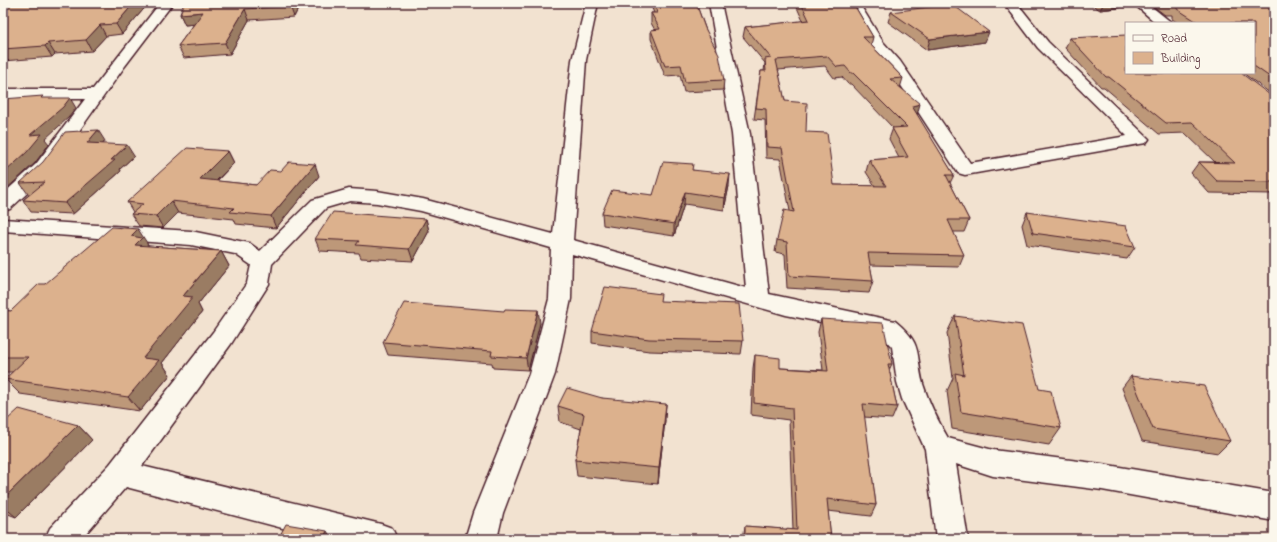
<svg xmlns="http://www.w3.org/2000/svg" width="1277" height="542" viewBox="0 0 1277 542" font-family="'Indie Flower',sans-serif">
<rect width="100%" height="100%" fill="#f2e2d0"/>
<filter id="ink" filterUnits="userSpaceOnUse"><feTurbulence type="fractalNoise" baseFrequency=".025" numOctaves="2"/><feDisplacementMap in="SourceGraphic" scale="8" xChannelSelector="R" yChannelSelector="G"/><feConvolveMatrix kernelMatrix="1 2 1 2 8 2 1 2 1" color-interpolation-filters="sRGB"/></filter>
<g filter="url(#ink)">
<g fill="none" stroke-linecap="round" stroke-linejoin="round">
<defs>
<path id="street" d="M160,3h13l-48,63 -75,106 -40,37 -7,2v-17l33,-30 49,-65h-82v-10h90z
M586,3h12l-12,57 -13,180 173,48 -14,-154 -23,-131h12l29,131 19,160 126,27c29,24 20,32 28,63 6,19 15,37 25,54l45,12 109,14 172,29v28l-172,-31 -109,-14 -37,-12 12,75h-32l-11,-90 -23,-50 -5,-17 -5,-35 -12,-13 -94,-19 -214,-61 -1,45 -16,75 -52,139 -6,26h-32l8,-26 56,-139 20,-75 2,-51 -130,-37 -44,-8 -27,-2 -24,7 -54,56 -3,20 -38,60 -89,122 239,58 11,4 5,11h-73l-198,-52 -45,52h-36l5,-11 60,-64 103,-132 34,-49 4,-18 -16,-11 -44,-9 -188,-14v-12l188,12 58,12 11,8 52,-51 37,-11 28,2 46,8 130,35 19,-174z
M847,3h12l24,39 17,19 70,102 157,-27 -89,-88 -34,-45h13l31,39 101,97 -3,4 -6,1 -175,31 -7,-2 -69,-106 -19,-23z
M1133,3h14l25,20h-16z"/>
</defs>
<use href="#street" stroke="#4a1f2b" stroke-width="3"/>
<use href="#street" fill="#fbf7ec" fill-rule="evenodd"/>
</g>
<path fill="#bd9879" stroke="#4a1f2b" fill-rule="evenodd" d="M9,3h140l-27,31 -16,2 -14,15 -37,3 -3,3 -49,4v-53z
M301,3l-7,14 -45,3 -19,34 -46,4 -6,-12 16,-22 -9,1 -5,-11z
M651,3h45l28,77 -1,10 -39,2 -4,-17 -15,1 -14,-37v-9h4l-4,-7v-10h3l-3,-7z
M795,3h58l20,34 -2,8 32,33 -3,10 54,87 -4,8 19,37 -5,12h-11l11,23 -5,12 -89,-2 3,16 -4,12 -82,-5 -2,-34 -10,-2 2,-12 13,-29 -10,-52 -14,-1 -1,-38 -11,-1 7,-48h3l1,-8 -22,-26 2,-10 58,-6zM825,66l9,12 8,-1 6,7h3l42,44 -4,11 10,19 -30,2 -3,12 9,14 -41,-1 -28,-53 -21,-31 -7,-31z
M1089,3h47l-2,3 -34,4z
M1149,3h116l9,5v88l-31,-23h11v-50h-76l-6,-4v-4h-7z
M891,12l94,30 -58,8 -39,-28z
M1070,38l204,60v96l-65,-1 -18,-20 8,-11h16l-30,-29 -26,1 -55,-47h-3l-36,-39z
M105,141l-2,3 31,12 -14,13 1,2 -48,43 -42,-2 -8,-12 7,-6h-2l-8,-11z
M228,151l6,12 -17,18 39,4 63,-9 -43,52 -40,-4 -2,-5 -56,-6 -15,15 -24,-2 -8,-12 2,-2 -6,-10z
M693,170l36,16 -5,24 -40,-6 -10,32 -71,-11 -1,-12 51,-18z
M1027,212l108,35 -8,12 -100,-14 -5,-20z
M426,219l3,12 -16,30 -52,-3 -2,-5 -39,-2 -5,-12z
M147,243v1l1,2 73,5 8,15 -31,38 4,8 -40,51 8,12 -30,36 -120,-17 -15,-15 8,-7h-10v-62l8,1 34,-27z
M661,302l82,39 -2,13 -92,-3 -57,-8v-12z
M955,316l84,73 22,39 -12,17 -97,-16 -5,-38 6,-13 -6,-45z
M821,319l71,45 -3,6 8,37 -5,12 -28,-2 12,88 -5,11 -43,-5 3,28h-88l2,-13 48,4 -4,-110 -38,-5 2,-47 2,-13 25,13 43,2 -5,-38z
M540,323l-12,47 -35,-2 -1,-5 -104,-8 -5,-13z
M1131,376l99,65 -12,12 -76,-12 -20,-53z
M602,398l63,22 -7,64 -81,-8 -2,-16 6,-31 -21,-7 -2,-16z
M3,419l75,6 14,15 -76,77 -13,-5z"/>
<path fill="#9a7c63" stroke="#4a1f2b" d="M134,3h15l-27,31 -6,-10z
M292,3h9l-7,14 -4,-11z
M1104,3h32l-2,3 -34,4z
M245,9l4,11 -19,34 -5,-11z
M203,12l5,11 -23,2 -5,-11z
M100,25l6,11 -14,15 -6,-11z
M989,32l-4,10 -58,8 3,-11z
M48,43l7,11 -3,3 -7,-11z
M70,98l6,10 -7,9 -24,22 4,5 -14,19 -32,29v-18l27,-39z
M920,104l-3,11 -5,-9z
M98,130l7,11 -11,14 -7,-12z
M127,145l7,11 -14,13 1,2 -48,43 -8,-11z
M228,151l6,12 -28,28 -6,-12z
M315,164l4,12 -43,52 -5,-12z
M730,174l-1,12 -5,24 1,-12z
M685,192l-1,12 -10,32v-12z
M171,201l7,12 -15,15 -7,-12z
M426,219l3,12 -16,30 -4,-12z
M138,229l9,14v1l5,8 -17,-7 -4,-9z
M221,251l8,15 -31,38 4,8 -40,51 8,12 -30,36 -12,-14 15,-39 40,-62z
M538,310l2,13 -12,47 -2,-12z
M666,404l-1,16 -7,64 1,-16z
M78,425l14,15 -76,77 -13,-11v-7z
M327,531l5,8h-9z"/>
<path fill="#dcb18d" stroke="#4a1f2b" fill-rule="evenodd" d="M9,3h125l-18,21 -16,1 -14,15 -38,3 -3,3 -42,3v-41z
M184,3h108l-2,3 -45,3 -20,34 -47,3 25,-34 -23,2z
M654,3h42l9,25 14,27 5,25 -39,2 -4,-17 -16,1 -14,-36 9,-1 -9,-16h6z
M801,3h52l20,34h-10l40,41 -13,1 30,25 -8,2 42,69h-8l23,45h-21l16,35 -96,-2 5,28 -84,-5 -2,-34 -10,-2 7,-30 10,2 -12,-64 -15,-1 -1,-38 -10,-1 5,-37h5l-1,-12 6,-1 -26,-31 64,-7zM827,56l10,11 8,-1 6,7h2l54,54 -15,1 16,29 -39,3 17,26 -52,-1 -7,-52 -21,-1 1,-29 -22,-2 -9,-41z
M1167,3h98l9,5v2l-4,1 4,1v23h-2l2,1v44l-20,-14v-43h-55l-22,-14v-4h-7z
M952,4l37,28 -59,7 -39,-27z
M1126,35v38h115l33,25v84l-57,-1 -18,-19 36,1 -43,-41 -26,1 -57,-46h-3l-36,-39z
M43,96l-2,2h29l-7,9 -33,28 12,-1 -15,18 -24,22v-75z
M98,130l-11,13 40,2 -16,15h4l-50,43 -42,-3 22,-18 -25,1 23,-21 22,-30z
M187,148l41,3 -28,28 56,6 14,-15 11,1 8,-9 26,2 -44,52 -41,-4 4,-4 -63,-7 -15,15 -25,-2 12,-10 -16,-2z
M663,162l30,2 -1,6 38,4 -5,24 -40,-6 -11,32 -72,-11 10,-23 41,5z
M333,212l93,7 -17,30 -53,-4 3,-4 -44,-2z
M1027,212l99,14 9,21 -102,-14z
M112,227l26,2 -7,7 11,2 -7,7 86,6 -38,45 10,1 -50,61 16,2 -31,37 -123,-18 23,-22h-25v-47l8,1 28,-27h6z
M605,287l56,7 -1,7 79,3 4,37 -94,-2 -57,-8z
M404,303l100,8 1,-2 33,1 -12,48 -35,-2 1,-5 -109,-9z
M955,316l67,9 17,64 12,2 10,37 -100,-16 -6,-39 9,2z
M821,319l62,4 9,41h-4l9,43 -34,-3 13,101 -49,-6 4,40h-86v-13l52,4 -5,-122 -38,-5 1,-48 25,3v10l48,3z
M1131,376l73,10 26,55 -77,-12z
M567,388l35,10 64,6 -7,64 -84,-8 9,-46 -26,-8z
M19,409l59,16 -75,74v-80l4,1z
M286,524l41,7 -4,8h-45z
M93,533l61,6h-65z"/>
</g>
<rect width="1277" height="542" fill="none" stroke="#fbf7ec" stroke-width="16"/>
<rect x="8" y="8" width="1261" height="526" fill="none" stroke="#4a1f2b" stroke-width="1.5" filter="url(#ink)"/>
<rect x="1125" y="22" width="130" height="52" fill="#fbf7ec" stroke="#b4a19f"/>
<rect x="1133" y="35" width="20" height="6" fill="#fbf7ec" stroke="#b4a19f"/>
<text x="1161" y="42" font-size="12" fill="#4a1f2b">Road</text>
<rect x="1133" y="52" width="20" height="12" fill="#dcb18d" stroke="#b4a19f"/>
<text x="1161" y="62" font-size="12" fill="#4a1f2b">Building</text>
</svg>
